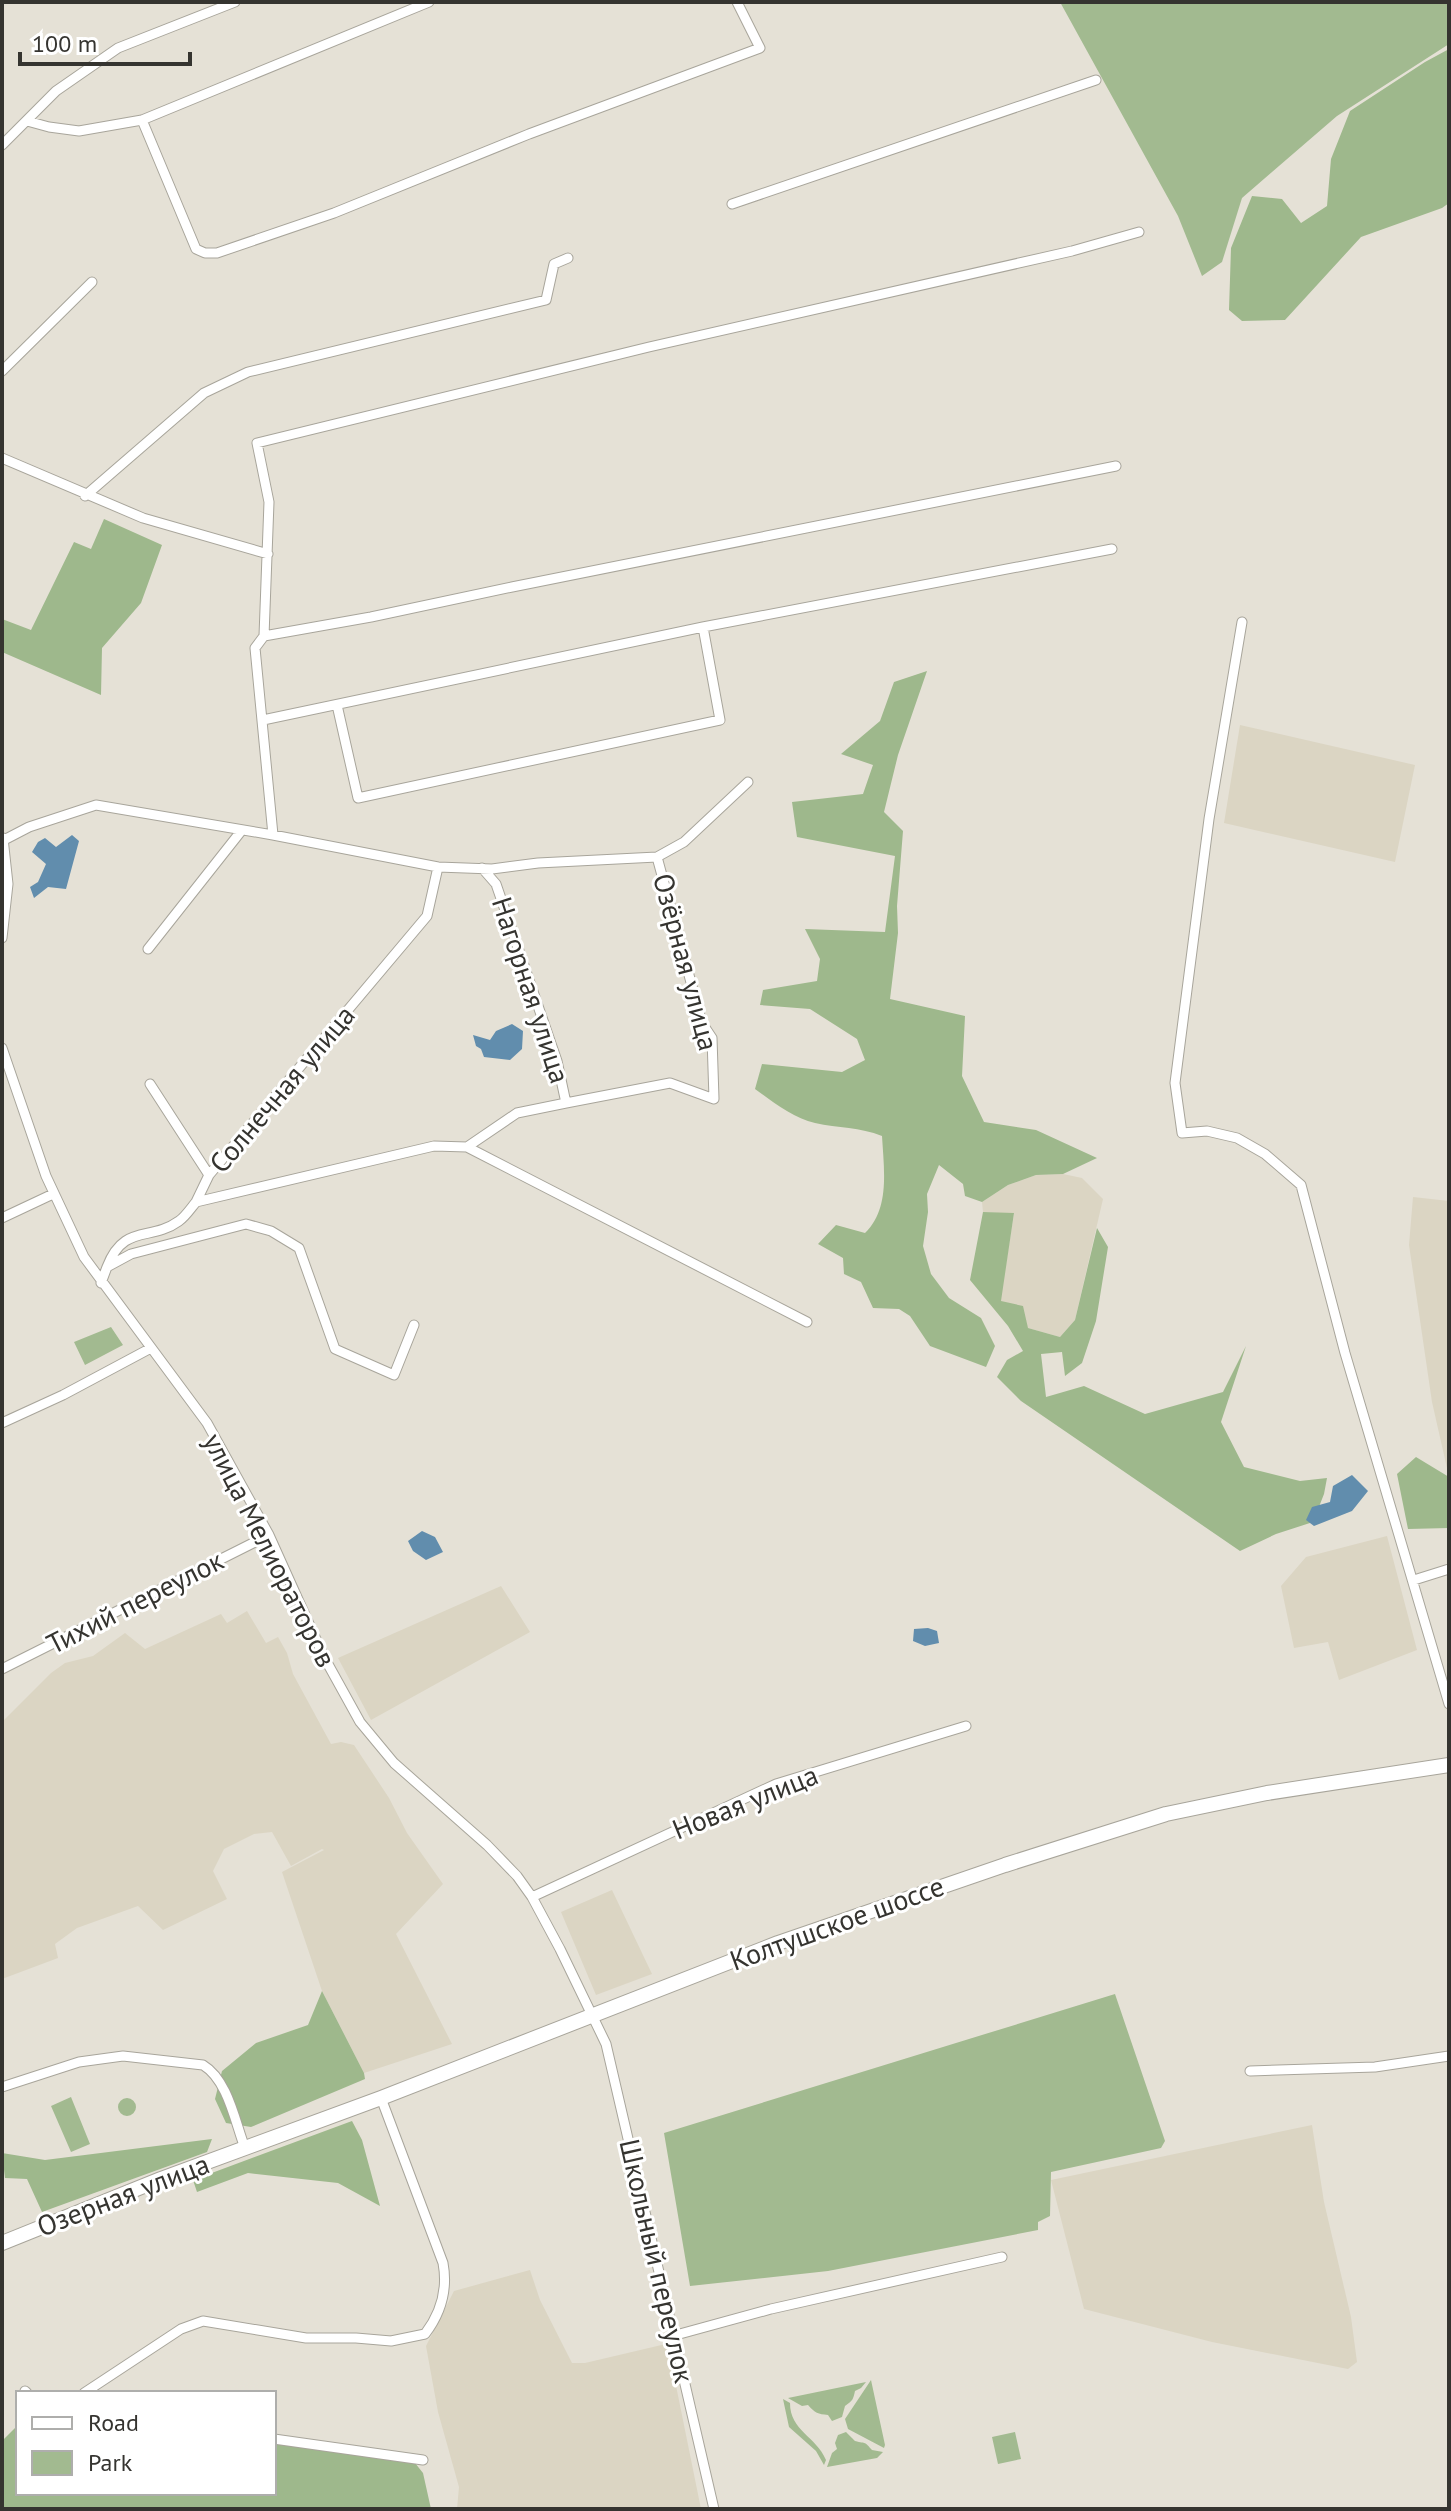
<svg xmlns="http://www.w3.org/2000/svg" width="1451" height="2511" viewBox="0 0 1451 2511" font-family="'PT Sans',sans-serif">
<rect width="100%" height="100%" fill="#e5e1d6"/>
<path fill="#dbd5c3" d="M1240,725l175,40 -20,97 -171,-39z
M1063,1174l19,4 21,21 -28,121 -15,17 -32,-9 -28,-27 14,-87 -31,-2 -1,-10 26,-17 28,-10z
M1413,1197l36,4v276l-17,-75 -23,-157z
M1387,1536l30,114 -78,30 -11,-38 -34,6 -13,-62 25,-29z
M501,1586l29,46 -159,88 -33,-62z
M247,1611l19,32 12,-6 9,16 6,21 38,70 10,-2 13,3 35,53 18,35 36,51 -47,50 56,110 -88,29 -42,-82 -40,-119 42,-22 -2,-1 -31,17 -19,-34 -18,2 -30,15 -11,22 14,28 -64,31 -25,-24 -61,22 -22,16 3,14 -56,21v-257l49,-49 14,-10 28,-7 32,-23 20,16 76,-35 6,9z
M612,1890l40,84 -56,21 -35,-83z
M1312,2125l12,77 27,115 6,45 -9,7 -136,-27 -128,-33 -33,-129z
M530,2270l10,30 32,63h13l85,-20v13l31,153h-244l2,-22 -21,-75 -12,-66 28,-55z"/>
<path fill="#a2ba90" d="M1060,2h389v42l-112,72 -95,82 -20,64 -20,14 -24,-60z
M111,1327l12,18 -38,20 -11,-23z
M1115,1994l50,147 -4,7 -110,24 -1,44 -12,6v8l-210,41 -138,15 -26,-153z
M71,2097l19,47 -19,8 -20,-46z
M118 2107a9 9 0 1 1 18 0a9 9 0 1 1-18 0Z
M871,2380l14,65 -1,3 -36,-19 -3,-10z
M866,2382l-5,6 -6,3c-2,9 -2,9 -10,15l-3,11 -10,4 -4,-6c-10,-1 -13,-2 -20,-10l-6,1 -14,-8z
M783,2399l7,4c0,28 26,33 36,57l-2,5 -8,-14 -27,-24z
M846,2432l9,9c12,3 9,0 17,9l11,2 -6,6 -50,9 5,-14 5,-4 -2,-6 3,-8z
M1015,2432l6,27 -23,5 -6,-27z"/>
<path fill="#9eb88c" d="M1449,49v154l-7,5 -81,29 -76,83 -43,1 -13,-11 2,-62 21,-52 30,3 19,24 26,-17 4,-47 19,-48 75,-49z
M104,519l58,26 -21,58 -39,45 -1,47 -99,-43v-33l29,11 43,-88 17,7z
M927,671l-29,84 -14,57 19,19 -6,75 1,27 -8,66 75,17 -3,60 22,46 52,8 61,28 -34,16 -27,1 -28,10 -26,17 -17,-6 -2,-12 -24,-19 -12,29 1,18 -5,34 8,28 18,24 32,20 14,28 -9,21 -56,-21 -20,-30 -11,-7 -26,-1 -12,-26 -17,-8 -1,-16 -25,-14 18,-19 29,8c25,-24 19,-63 17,-97 -22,-9 -44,-8 -67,-13 -22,-5 -42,-21 -60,-34l7,-25 80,8 23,-12 -8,-21 -47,-30 -50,-4 3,-15 54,-9 3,-22 -15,-30 80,3 10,-76 -98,-19 -5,-35 71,-8 10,-29 -32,-11 39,-33 14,-39z
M983,1212l31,1 -13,88 22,5 5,22 32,9 15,-17 22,-92 11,19 -12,74 -14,42 -17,13 -3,-24 -21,2 5,43 38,-11 61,28 78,-22 23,-46 -25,76 23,45 56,14 27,-3 -3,16 -11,28 -37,12 -36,17 -219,-150 -24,-24 10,-17 16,-9 -15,-25 -38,-46z
M1416,1457l33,20v51l-41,1 -11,-55z
M322,1991l42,82 1,6 -114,48 -25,-4 -11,-24 7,-28 34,-28 52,-18z
M352,2121l10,19 18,66 -42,-23 -90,-10 -51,19 -4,-12z
M212,2139l-5,13 -165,60 -15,-33 -22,-1 -3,-25 43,7z
M18,2425v68h256v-50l141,20 8,10 8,36h-429v-68z"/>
<path fill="#618dad" d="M72,835l7,6 -13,48 -18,-2 -14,11 -4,-11 8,-5 8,-18 -14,-12 6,-10 7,-4 11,9z
M512,1024l11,7 -1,18 -12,11 -26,-3 -3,-8 -5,-3 -3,-11 17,5 6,-9z
M1352,1475l16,16 -16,20 -38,15 -8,-6 6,-13 18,-5 3,-16z
M422,1531l13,6 8,15 -17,8 -13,-9 -5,-10z
M928,1628l9,3 2,12 -14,3 -12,-5 1,-12z"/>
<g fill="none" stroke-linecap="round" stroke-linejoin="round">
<defs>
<path id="street" d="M142,120l54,129 9,4h12l117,-40 195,-79 231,-86 -23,-46
M27,121l22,6 30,4 63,-11 287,-118
M2,145l54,-54 62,-43 117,-46
M732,204l364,-124
M2,371l90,-89
M2,458l141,60 125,36
M85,496l119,-103 44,-21 298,-72 8,-36 14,-6
M1242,622l-33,197 -34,264 7,50 25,-2 30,7 28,16 36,31 44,168 104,351
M264,636l107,-19 141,-30 604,-121
M337,705l21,93 362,-78 -17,-93
M263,720l440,-93 409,-78
M273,835l-18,-187 9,-12 5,-134 -12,-59 392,-96 423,-96 67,-19
M4,840l25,-13 67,-22 177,30 165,32 54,2 46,-6 119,-6 45,166 10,15 2,61 -44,-16 -104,20
M657,857l27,-15 64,-60
M438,867l-11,49 -218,259 -13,27 238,-56 33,1 340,175
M2,938l6,-54 -5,-46
M148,949l94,-119
M2,1048l44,128 38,81 123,166 62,112 55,122 36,65 34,41 93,82 30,31 15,21 28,52 46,95 108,465
M150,1084l59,91
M467,1147l50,-34 49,-10 -9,-42 -61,-177 -14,-16
M2,1218l51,-24
M107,1267c17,-44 43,-25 72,-46 6,-4 12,-13 17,-19
M101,1283l6,-16 24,-13 115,-30 25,7 28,17 36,101 59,26 20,-50
M2,1423l61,-28 88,-47
M1414,1580l35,-11
M2,1669l267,-134
M532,1897l244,-113 190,-58
M1250,2071l125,-4 74,-11
M2,2087l77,-25 44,-6 80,9c25,15 32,57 42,83
M676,2335l95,-26 231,-52
M25,2391l2,2
M84,2393l97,-64 22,-8 103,17h50l35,3 34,-7c16,-21 23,-44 18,-71l-62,-165
M274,2439l149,21"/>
<path id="secondary" d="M2,2243l159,-64 220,-81 397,-155 227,-78 161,-51 101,-21 182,-28"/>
</defs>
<use href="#street" stroke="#a8a59b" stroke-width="11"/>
<use href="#secondary" stroke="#a8a59b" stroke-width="16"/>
<use href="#street" stroke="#fff" stroke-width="9"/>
<use href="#secondary" stroke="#fff" stroke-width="14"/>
</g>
<g text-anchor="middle" stroke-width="6" stroke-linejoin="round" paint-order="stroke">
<g font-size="28" fill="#353430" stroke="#fff">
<text transform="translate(686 962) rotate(75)" y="10">Озёрная улица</text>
<text transform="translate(531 990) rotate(72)" y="10">Нагорная улица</text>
<text transform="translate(282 1089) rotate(-50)" y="10">Солнечная улица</text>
<text transform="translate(270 1550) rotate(63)" y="10">улица Мелиораторов</text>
<text transform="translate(135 1602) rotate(-27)" y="10">Тихий переулок</text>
<text transform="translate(745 1802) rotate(-22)" y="10">Новая улица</text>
<text transform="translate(837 1923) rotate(-20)" y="10">Колтушское шоссе</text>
<text transform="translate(123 2195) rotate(-21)" y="10">Озерная улица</text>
<text transform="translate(657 2261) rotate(77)" y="10">Школьный переулок</text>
</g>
</g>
<rect width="1451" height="2511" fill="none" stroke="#353430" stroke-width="8"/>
<rect x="16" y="2391" width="260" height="104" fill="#ffffff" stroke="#aeaeac" stroke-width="2"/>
<rect x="32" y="2417" width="40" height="12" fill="#ffffff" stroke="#aeaeac" stroke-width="2"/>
<text x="88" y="2431" font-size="24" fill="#353430">Road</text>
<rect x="32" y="2451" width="40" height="24" fill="#a2ba90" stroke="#aeaeac" stroke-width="2"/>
<text x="88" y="2471" font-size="24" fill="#353430">Park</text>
<path d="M20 52v12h170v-12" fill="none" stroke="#353430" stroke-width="4"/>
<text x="32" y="52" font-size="24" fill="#353430" stroke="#ffffff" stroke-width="6" paint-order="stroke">100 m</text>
</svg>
